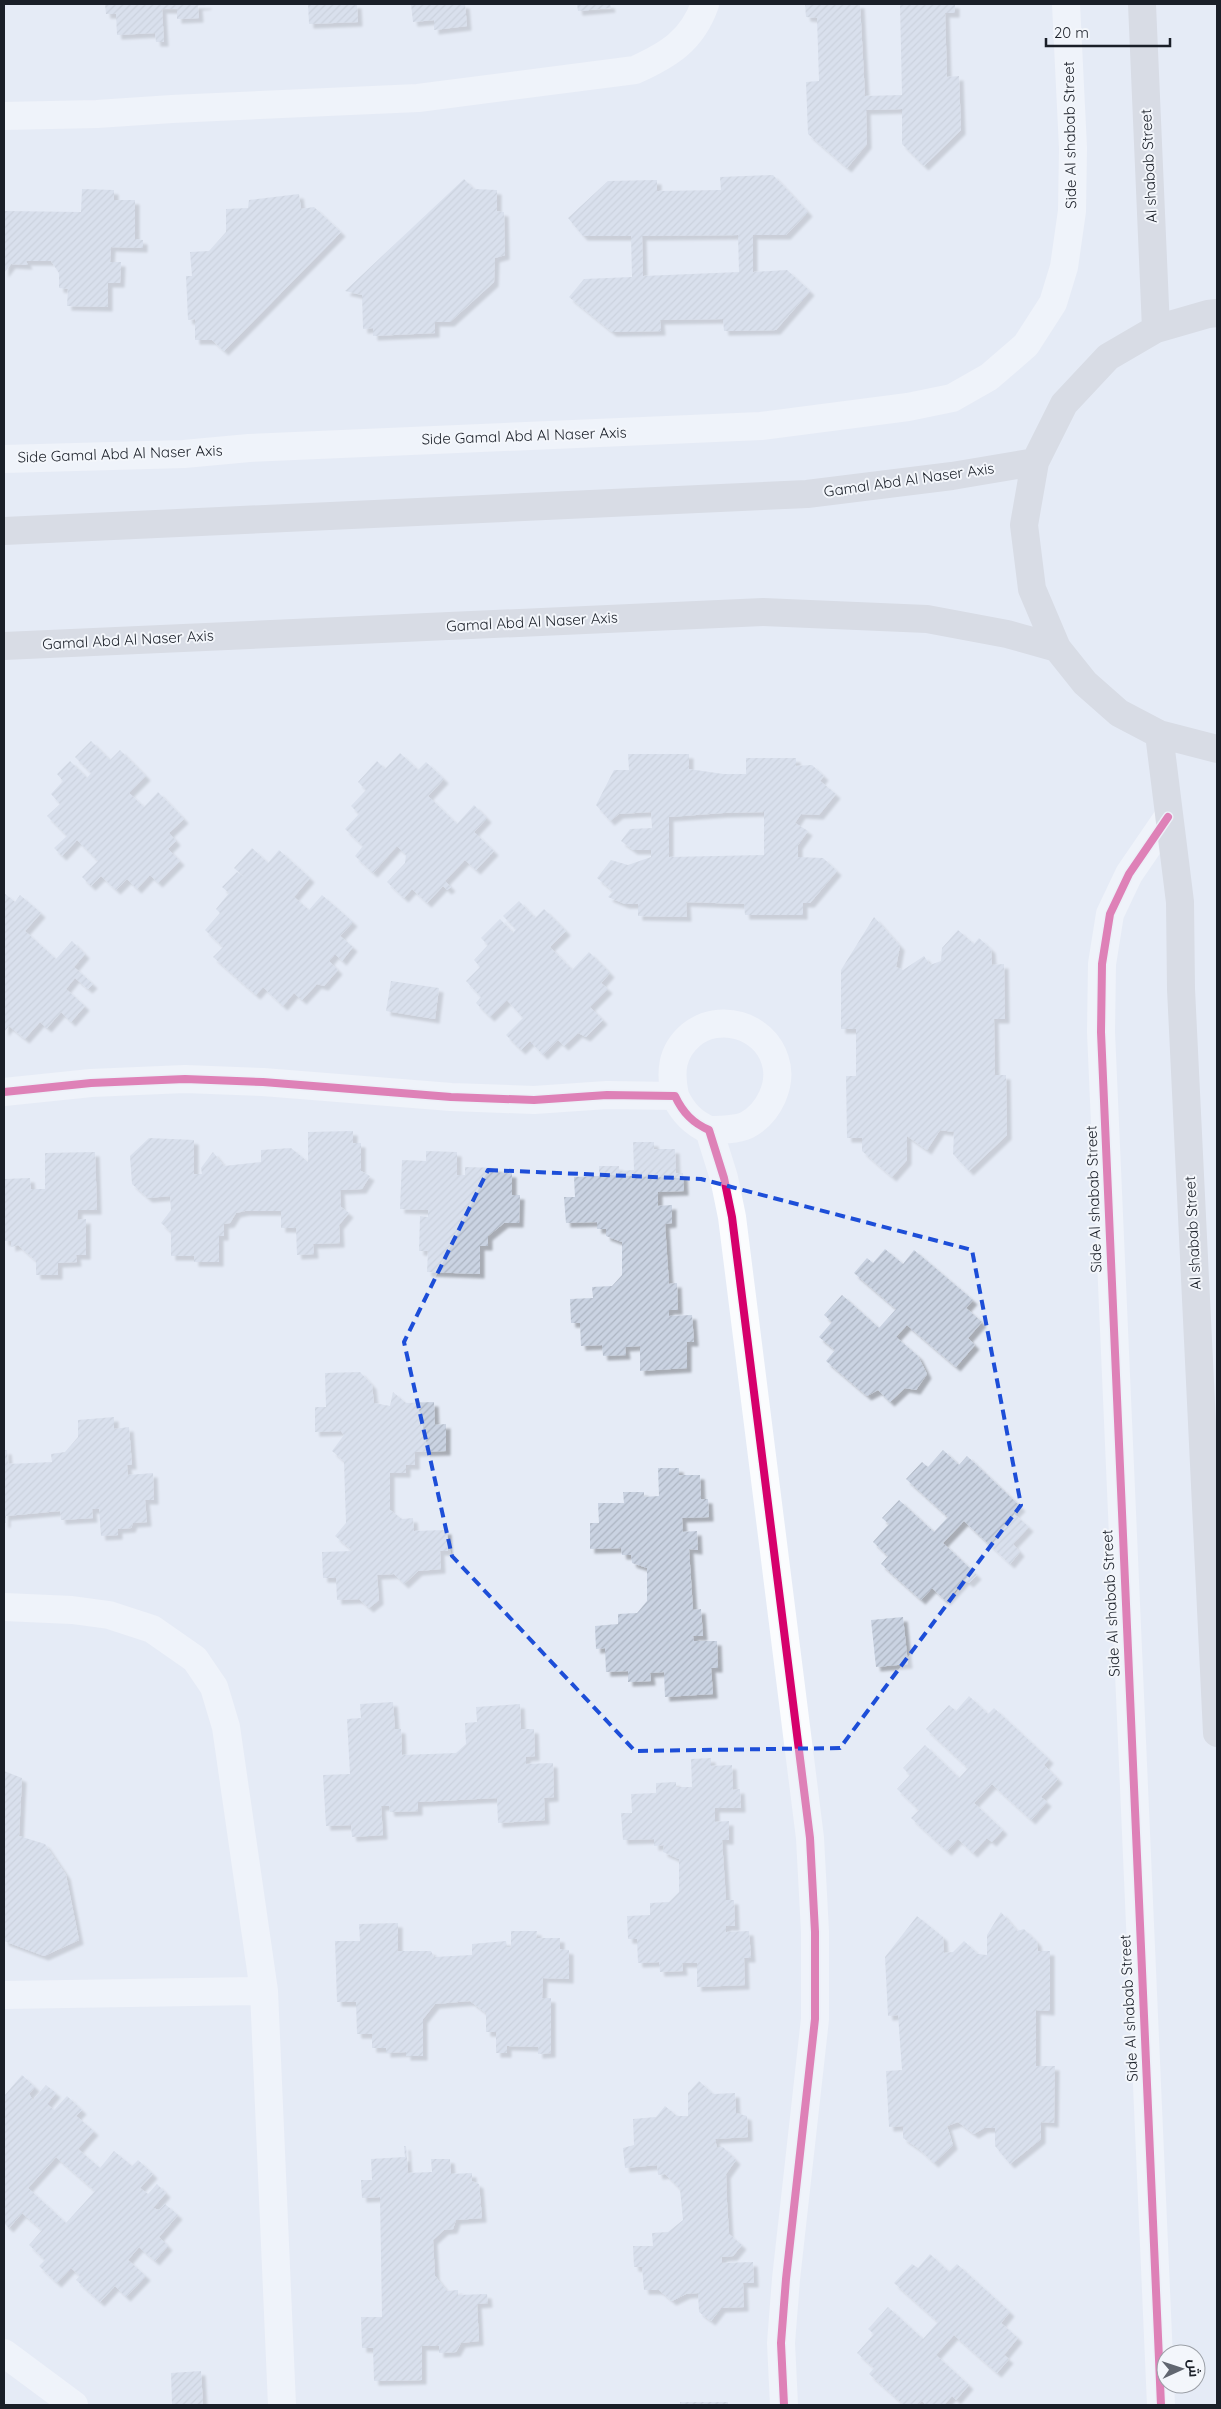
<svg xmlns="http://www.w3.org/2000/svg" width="1221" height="2409" viewBox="0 0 1221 2409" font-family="Quicksand,Cairo,sans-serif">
<defs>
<pattern id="building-hatch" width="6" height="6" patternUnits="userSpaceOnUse" patternTransform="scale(1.25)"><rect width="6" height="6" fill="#cad3e2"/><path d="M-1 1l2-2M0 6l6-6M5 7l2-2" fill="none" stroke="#adb5c2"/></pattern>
<filter id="shadow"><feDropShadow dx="4.5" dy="4.5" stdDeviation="1" flood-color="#0004"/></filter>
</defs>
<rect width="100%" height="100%" fill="#e5ebf6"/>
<path fill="url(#building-hatch)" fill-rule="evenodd" filter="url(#shadow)" d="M105,4h102v1l-9,1 1,12 -22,1v-10h-15l2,33h-8l-1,-9 -38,2 -1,-21h-10z
M308,4h49l1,18 -49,2z
M411,4h54l2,22 -33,4v-10l-21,2z
M577,4h33l1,4 -33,3z
M805,4h55l5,92 37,-1 -2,-91h55v9h-10l2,64 12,-1 2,54 -37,36 -22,-22v-35l-36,1 1,34 -20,24 -39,-34 -2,-52 13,-1 -2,-63 -11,-1z
M773,175l35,37 -22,23h-33v37l34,-2 23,21 -34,39 -52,1 -1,-12 -63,1 1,11 -49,1 -43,-35 15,-18 48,-2 -1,-41h-48l-15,-18 40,-37 49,-1v11l64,-1 -1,-13zM738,235l1,37 -96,4 -1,-40z
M464,179l10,10 23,1v21l7,1 1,43 -10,3 -1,24 -44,40h-15v11l-62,3v-8l-10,1 -1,-34 -17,-4z
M82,189l32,1v10h21v39l8,1v8l-32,-1 -1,15h11l-1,21h-12v24l-41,-1 1,-17 -9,-1v-15l-8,-12h-25l2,4 -17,-1 -7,9v-62l77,1z
M299,194l2,15 13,-2 27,25 -117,119 -12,-11h-17v-21l-7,1 -2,-44h6l-2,-24 19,-1 17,-19v-23l22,-1 1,-8z
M91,741l19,19 10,-10 26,26 -17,17 15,14 14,-15 26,27 -15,14 7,8 -8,8 12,12 -22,22 -8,-8 -13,14 -10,-10 -11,11 -15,-14 -10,10 -9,-9 16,-16 -21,-21 -15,16 -8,-8 13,-12 -20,-20 13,-12 -9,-10 12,-13 -6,-7 13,-13 17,17 4,-5 -16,-16z
M400,753l18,17 8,-8 18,17 -16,17 29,28 17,-19 13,13 -13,14 20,19 -18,19 -11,-10 -20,21 6,6 -4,3 -4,-4 -16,17 -15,-14 -8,9 -17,-16 18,-19 1,-8 -9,-9 -24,27 -18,-17 8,-10 -18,-17 14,-15 -8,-8 15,-16 -8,-8 19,-21 8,8z
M628,754h61v15l34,5h23v-16h50v8l16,-1 12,11 -4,5 16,13 -17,21 -18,-1 -6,9 13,8 -10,14v12l25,1 14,13 -27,32h-7v12h-58l-1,-11 -58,-2 1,15 -49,-1v-12h-13l-17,-7 5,-6 -16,-13 14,-18 17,5 23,-8v-7h-18l-12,-9 9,-12 22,-1 -1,-16 -32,2 -9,7 -14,-16 18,-35h15zM764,812v43l-95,2v-40l54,-4z
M252,848l16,15 11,-13 31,28 -16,19 15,13 13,-15 31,27 -13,14 13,11 -11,14 -7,-7 -6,7 9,9 -14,16 -7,-2 -15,16 -8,-7 -11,13 -20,-19 -7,8 -43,-38 10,-10 -18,-17 15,-17 -4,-4 13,-16 -7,-6 15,-15 10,7 -13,-11z
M4,893l11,9 5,-7 21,18 -16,18 31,28 16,-18 13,13 -11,13 19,17 -5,5 -13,-11 -9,11 19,17 -14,16 -10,-10 -14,16 -7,-6 -15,17 -16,-13 -5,6z
M519,901l16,17 9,-9 22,22 -16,16 22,23 17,-18 21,21 -9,10 7,6 -18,18 13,13 -17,17 -8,-4 -14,13 -6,-6 -15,15 -13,-14 -9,9 -15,-15 17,-17 -16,-18 -17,17 -14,-14 5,-6 -15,-16 14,-14 -6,-7 14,-15 -7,-7 19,-19 13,14 3,-4 -13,-13z
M874,917l26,29 -4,21 7,3 21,-14 6,9 11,-4 1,-13 16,-18 16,14 5,-6 12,11 1,16 12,-1 1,55h-11l1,56h11l1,60 -38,36 -16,-17 1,-22 -14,-2 -13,20 -20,-14v24l-15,17 -30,-26v-13h-15l-1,-62h10v-47h-15v-59z
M391,981l48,7 -4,31 -49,-8z
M353,1131v12h8v28l9,5 -8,13 -22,1 1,17 8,6 -10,12 1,18 -27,1 1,10 -17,1 -1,-27h-15v-17h-36l-9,2 -6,10 -6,1v12h-5v26h-25v-6h-23v-24l-10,-9 10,-13 -1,-14 -22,2 -16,-14 -2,-28 19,-18 45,2v34h8l-1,-6 12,-16 11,14 37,-4v-12l30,-2 17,14v-30z
M633,1142h21v7h21l1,24h7l1,18 -26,1v14l14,-1v18l-7,1 4,60 8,-1 1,27h-9v6l23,-1 2,27h-7v26l-47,3v-25l-15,1 1,8 -23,1 -1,-11 -21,1 -1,-23h-9l-1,-24 23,-1 -1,-11 20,-1 10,-11v-33l-16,-6v-7h-9v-7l-31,1 -2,-26h11l-1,-20 25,-1v-10h20v5l15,-1z
M426,1151l31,1v23h8v-8l33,1v5h14v22h8l-1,28h-15l-16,13v10h-8v28l-53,-2 1,-21h-9l1,-35 8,1v-7l-28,-1 2,-49 24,1z
M95,1152l2,58h-19l-1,10 9,-1v36h-10l1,7 -19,1v12h-22v-14l-18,-16 -7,2v-6h-7v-62l26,-1 1,11h14v-36z
M885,1249l18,15 11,-14 59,50 -7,8 16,14 -14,16 7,7 -19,22 -49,-42 -11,12 22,19 9,18 -11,16 -11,-2 -15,14 -12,-12 -11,6 -41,-35 9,-11 -16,-13 13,-15 -8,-7 18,-20 37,33 17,-19 -42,-36 13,-15 6,5z
M360,1372l12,13 2,18 16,3 3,-14 13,11 28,-1 1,23 11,-1v27l-31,1v13h-9v8h-16v37l12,9 11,-1 1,13 33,-1 1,21h-8l1,18 -23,2 -14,13 -10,-10 -17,1 2,25 -10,8 -10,-9 -22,1 -1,-22h-13l-1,-26 31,-1 -18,-15 11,-13 -1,-30 -1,-32 -12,-10 12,-16 -3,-4 -26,1v-25h11l-1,-34z
M114,1417v12l15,-2 3,38h-5l1,10 25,-2 1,27h-9l2,22 -14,1 -2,5 -13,1v6l-17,1 -2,-27h-7l1,9 -32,2 -1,-9 -54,5v7h-2v-73h3l1,14 44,-2 -1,-8 14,-2 13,-15v-17z
M943,1450l16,15 8,-9 54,51 -7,7 15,13 -16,17 7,8 -10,12 -46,-43 -21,22 34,32 -8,8 -4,-3 -19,21 -14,-13 -11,12 -40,-36 7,-8 -15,-14 16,-18 -7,-6 17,-18 35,32 14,-15 -42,-38 16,-17 6,5z
M658,1468h21v7h21l1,24h7l1,18 -27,1 1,14 14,-1 1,19 -9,-1 4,61 8,-1 2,27h-10l1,5h23l1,27h-7l2,26 -48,3 -1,-25 -14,1 1,8 -23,1v-11l-22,1 -1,-24 -9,1 -1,-23 23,-2v-10l19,-1 10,-12v-33l-15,-5 -1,-8h-9l-1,-7 -31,1v-26h9l-1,-20h26l-1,-11h21v5l15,-1z
M903,1617l5,47 -32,3 -5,-47z
M969,1696l19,18 6,-6 55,51 -5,6 14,14 -17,18 6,5 -16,18 -39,-36 -18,19 29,27 -11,12 -5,-4 -14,15 -15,-14 -11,12 -36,-33 8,-8 -22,-21 13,-14 -7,-7 22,-23 34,33 9,-10 -42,-39 23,-24 7,6z
M393,1702l2,27h6l1,26 54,-2 10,-9 -1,-21 12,-1 -1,-15 44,-3 1,25h13l1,27 -9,1v7l27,-1 1,34 -10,1 1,22 -47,3 -1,-25 -79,4v9l-28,1 -1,-6h-8l2,29 -31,2 -1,-12 -25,1 -3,-51 27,-1 -3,-55 14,-1 -1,-14z
M711,1758v8l21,-1 1,25 7,-1 1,19h-26v14l14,-1v19h-7l4,60h8l1,26h-9v6l23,-1 2,27h-7l1,27 -48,2v-24h-15l1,8 -23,1 -1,-10 -21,1 -1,-24h-9l-1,-23 23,-1v-12l19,-1 10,-10v-33l-16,-7 1,-7 -10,1v-7l-31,1 -2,-27h11l-1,-19 25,-1v-10l20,-1v5h16l-1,-28z
M4,1771l18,7 -3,58 26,8 21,31 13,65 -35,16 -40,-15z
M1001,1912l16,19 7,-2 13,13 1,9h12v60l-14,-1v56h19l-1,57 -13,-1v17l-31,25 -15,-18v-18h-11l-10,6 -16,-12 -11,4 6,19 -19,18 -15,-14 -16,-11v-12l-14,1 -3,-56 16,-1 -4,-55 -10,1 -3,-59 32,-41 26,21 1,16 9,-1 11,-11 14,13 9,1v-20z
M398,1923v28h33l3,6 38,-2v-11l34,-3 1,6 4,1v-17h26l-1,7h24v11l9,1v29l-26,-1 -1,20h9v55l-13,1v-7l-31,-1v7h-11v-21h-10v-19l-16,-12 -35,3 -12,15v37h-17v-4l-20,1v-5h-14v-14h-15l-1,-32h-19l-2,-61h25l-1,-17z
M22,2075l13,12 -6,7 4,6 13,-15 10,8 -9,11 7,6 13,-14 15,14 -6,6 18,15 -16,18 22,19 14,-17 18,15 6,-6 15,14 -13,14 8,6 9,-10 9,9 -13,15 6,2 6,-6 13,11 -19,22 9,9 -13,15 -16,-14 -11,13 18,16 -20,21 -11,-11 -15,16 -24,-22 4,-4 -9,-8 -14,15 -18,-17 6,-6 -16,-15 13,-15 -20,-17 -13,15 -5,-5v-127zM56,2157l39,34 -29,32 -38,-35z
M699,2081l14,13 22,-1 1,20 11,3 1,21 -33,2 2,9 6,-1 13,13 -10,14 1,28 2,32 13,11 -9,11 -11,1v6l31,-1 1,21h-11l1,24 -23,1 -10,13 -12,-9 -1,-19 -12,1 -14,7 -13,-11h-15l-2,-23h-8l-1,-21h20l-1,-13 16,-1 15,-12 -3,-31 -15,-15 -7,1 -1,-10 -32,3 -2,-20 11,-3 -1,-26 23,-2 9,-11 12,10h11v-23z
M404,2146h2l2,27 24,-1 -1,-13h19l1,15 21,-1v8l7,3 3,34 -26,2 -3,9 -9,1 -11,10 2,36 12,15 11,-1v5l29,-1 1,9 -11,1 2,37 -18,2 -5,9 -17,1v-7h-17v34l-48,1 -1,-33h-11l-1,-31h21l-2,-120 -18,1 -1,-18h11l-1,-21 34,-2z
M930,2254l19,18 8,-8 53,48 -9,11 17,15 -14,17 5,4 -12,14 -43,-38 -18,20 33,30 -13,15 -4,-4 -8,9h-18l-4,-4 -4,4h-14l-35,-31 5,-6 -17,-15 17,-19 -6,-5 20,-22 35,32 15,-17 -44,-39 18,-19 6,4z
M201,2371l2,34h-31l-1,-32z
M680,2402h48v3h-48z"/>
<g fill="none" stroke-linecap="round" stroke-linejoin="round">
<path stroke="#fbfcfe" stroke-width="28" d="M4,116l93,-2 75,-5 246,-11 217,-28c33,-15 57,-29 70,-66
M4,459l180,-5 65,-6 512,-22 147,-19 44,-9 37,-21 37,-32 27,-42 11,-36 8,-56 1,-63 -7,-144
M4,1092l87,-9 94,-4 78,3 188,15 83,3 73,-5 68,1c8,17 18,27 34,34l15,48 8,39 78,621 5,94v87l-29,260 -5,64 3,62
M675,1096c-5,-24 -4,-44 16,-61 28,-23 73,-10 84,25 8,24 -6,53 -28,65 -11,5 -26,5 -38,5
M4,1607l68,3 37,5 43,14 43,30 19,28 12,40 38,264 18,414
M4,1995l260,-4
M4,2353l70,52
M1161,2405l-60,-1373 1,-68 8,-50 19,-40 39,-57"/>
<path stroke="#c7cad1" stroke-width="28" d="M1142,4l14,325
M1217,313l-9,1 -52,15 -48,28 -44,47 -29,58 -11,63 8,64 25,59 28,35 34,30 40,21 58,15
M4,531l803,-37 145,-18 83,-14
M4,646l759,-34 164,7 80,15 50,14
M1159,734l21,168 1,87 36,744"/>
<defs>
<path id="cycleway" d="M4,1092l87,-9 94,-4 78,3 188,15 83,3 73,-5 68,1c8,17 18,27 34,34l15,48 8,39 78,621 5,94v87l-29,260 -5,64 3,62
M1161,2405l-60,-1373 1,-68 8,-50 19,-40 39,-57"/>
</defs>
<use href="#cycleway" stroke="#f3f6fb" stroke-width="11"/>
<use href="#cycleway" stroke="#d6006c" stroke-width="8"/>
</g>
<path d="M0 0H1221V2409H0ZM488,1170l213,9 271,71 49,255 -181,243 -205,3 -183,-195 -48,-214z" fill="#e5ebf6" fill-opacity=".55" fill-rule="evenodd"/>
<path fill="none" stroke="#1d4ed8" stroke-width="4" stroke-dasharray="10 6" stroke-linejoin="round" d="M488,1170l213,9 271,71 49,255 -181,243 -205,3 -183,-195 -48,-214z"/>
<g text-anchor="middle" stroke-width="4" stroke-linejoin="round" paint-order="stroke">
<g font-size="15" fill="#1a1f28" stroke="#f3f6fb">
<text transform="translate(1070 135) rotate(-91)" y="5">Side Al shabab Street</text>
<text transform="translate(1149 166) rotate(-93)" y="5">Al shabab Street</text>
<text transform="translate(524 436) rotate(-2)" y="5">Side Gamal Abd Al Naser Axis</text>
<text transform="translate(120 454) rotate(-2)" y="5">Side Gamal Abd Al Naser Axis</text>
<text transform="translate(909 480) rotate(-8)" y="5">Gamal Abd Al Naser Axis</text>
<text transform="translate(532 622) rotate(-3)" y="5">Gamal Abd Al Naser Axis</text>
<text transform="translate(128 640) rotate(-3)" y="5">Gamal Abd Al Naser Axis</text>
<text transform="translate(1094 1199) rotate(-92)" y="5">Side Al shabab Street</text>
<text transform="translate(1193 1233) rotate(-93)" y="5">Al shabab Street</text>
<text transform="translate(1111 1603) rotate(-93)" y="5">Side Al shabab Street</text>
<text transform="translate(1129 2008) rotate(-93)" y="5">Side Al shabab Street</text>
</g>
</g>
<rect width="1221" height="2409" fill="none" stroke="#1a1f28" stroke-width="10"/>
<g transform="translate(1181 2369) rotate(87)"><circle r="24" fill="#f3f6fb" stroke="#9ca0a7"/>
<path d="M0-4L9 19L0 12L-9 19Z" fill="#616670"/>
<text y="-8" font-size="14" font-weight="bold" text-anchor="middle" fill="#1a1f28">ش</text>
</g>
<path d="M1046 38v8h124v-8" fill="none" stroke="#1a1f28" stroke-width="2.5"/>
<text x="1054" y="38" font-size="15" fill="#1a1f28" stroke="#f3f6fb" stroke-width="4" paint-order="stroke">20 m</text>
</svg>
